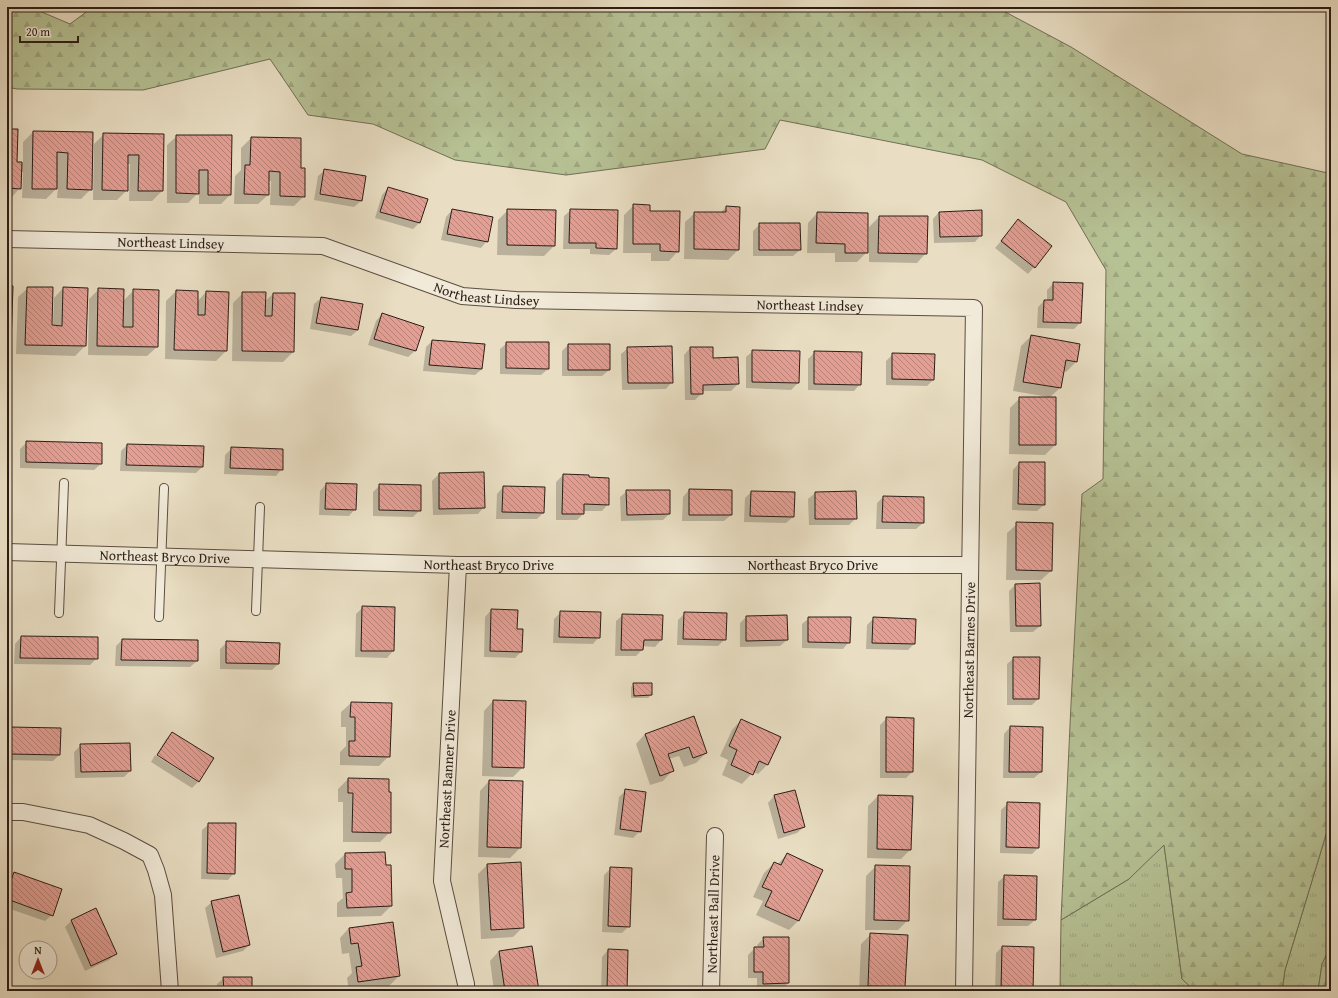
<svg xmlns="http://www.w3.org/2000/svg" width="1338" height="998" viewBox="0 0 1338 998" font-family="'Gentium Book Plus',serif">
<defs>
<pattern id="grass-tufts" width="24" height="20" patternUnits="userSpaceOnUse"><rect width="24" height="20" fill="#b6c194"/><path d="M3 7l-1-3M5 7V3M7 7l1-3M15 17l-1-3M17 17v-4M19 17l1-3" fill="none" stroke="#9da57f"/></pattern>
<pattern id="forest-firs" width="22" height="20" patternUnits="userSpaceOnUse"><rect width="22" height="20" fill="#b6c194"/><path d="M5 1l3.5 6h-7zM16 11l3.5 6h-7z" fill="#9da57f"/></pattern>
<pattern id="building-back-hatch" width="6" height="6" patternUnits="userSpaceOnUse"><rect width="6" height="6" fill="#e49f94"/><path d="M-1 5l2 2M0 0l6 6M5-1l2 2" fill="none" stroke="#b98178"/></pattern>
</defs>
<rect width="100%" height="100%" fill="#e9dec3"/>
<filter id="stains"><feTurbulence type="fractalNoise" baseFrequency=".005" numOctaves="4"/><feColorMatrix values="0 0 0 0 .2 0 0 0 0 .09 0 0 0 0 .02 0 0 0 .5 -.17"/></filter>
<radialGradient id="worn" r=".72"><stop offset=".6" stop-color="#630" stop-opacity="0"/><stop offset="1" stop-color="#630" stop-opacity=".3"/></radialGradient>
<path fill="url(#grass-tufts)" stroke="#716f56" d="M1331,818v128l-9,18 -4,27h-36l3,-21z
M1164,844l18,135 13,12h-135l1,-71 68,-41z"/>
<path fill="url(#forest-firs)" stroke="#716f56" d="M7,7h23l40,17 23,-17h903l75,40 171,107 86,19 3,-16v661l-46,152 -3,21h-87l-13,-12 -18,-134 -35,34 -68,41 10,-216 11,-210 21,-15 3,-209 -40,-68 -84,-42 -202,-40 -15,29 -199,26 -111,-15 -82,-36 -65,-9 -38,-56 -127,31 -126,-1 -10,-2z
M1331,946v45h-13l4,-27z"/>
<path fill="#0003" d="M7,130l9,33h7v-21l10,-10 59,1 -1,56 -10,10 -24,-1 1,-11 -12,12 -24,-1 1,-26h-2l-1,16 -9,10h-4z
M104,134l59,1 -1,56 -10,10h-23l1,-37h-3v26l-10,10h-24l1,-56z
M177,136l53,59 -9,9h-22v-12l-11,11h-21v-58z
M251,138l49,30 4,28 -10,10 -24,-1 1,-24h-3v14l-10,9h-24l1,-28 6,-6v-22z
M325,170l40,7 -4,24 -7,6 -40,-7 4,-24z
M388,188l39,12 -8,23 -6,6 -38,-11 7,-23z
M634,205l15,7 29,39 -9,10h-18v-8h-28l1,-38z
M726,207l12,43 -10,10 -44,-1 1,-37 10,-9h25z
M452,210l35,31 -6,7 -40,-8 5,-23z
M508,210l46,36 -10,10 -47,-1 1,-35z
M571,210l45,39 -7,6 -19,-1v-5h-27l1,-33z
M939,212l42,23 -6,7 -41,1 -1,-24z
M817,213l50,39 -10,10h-22v-9h-28l1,-30z
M879,217l47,36 -9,10 -48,-1v-35z
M1018,221l16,46 -6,7 -33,-26z
M760,224l40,26 -7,6h-40v-25z
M1054,283l26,40 -6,6 -37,-1 1,-21 6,-6h3v-11z
M28,288l23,38h2l1,-28 9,-10 22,58 -10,10 -59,-2 2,-57z
M99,289l24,12 11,-11 23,57 -10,9 -59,-1 1,-56z
M176,291l21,11 9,-10 20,59 -10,10 -51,-2 1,-58z
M243,293l21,9 9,-8h21l-1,58 -10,10 -51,-1 1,-58z
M321,298l41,7 -4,25 -7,6 -41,-7 4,-25z
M382,314l40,13 -7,24 -7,6 -40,-12 8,-24z
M1031,336l45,26 -10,10 -3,-1 -3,17 -11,10 6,47 -10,10 -36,-1 1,-46 10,-10 29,-1 -36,-6 8,-45z
M432,341l50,28 -7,6 -52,-4 3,-24z
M507,343l41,26 -7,6 -41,-1v-25z
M568,345l41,25 -7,6h-40v-25z
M628,348l44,34 -6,7 -44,1 -1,-36z
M690,348l22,11 25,-1 1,26 -7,7h-29v2l-7,7h-10l-1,-45z
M753,351l46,1 -1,31 -7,7 -45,-2v-31z
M815,352l45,32 -6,7 -46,-1v-31z
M893,354l40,26 -6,6 -41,-1v-24z
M27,442l74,22 -7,6 -74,-2v-19z
M127,445l75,22 -6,6 -76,-2 1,-20z
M231,449l51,20 -6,7 -52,-2 1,-19z
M1019,463l25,42 -7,6 -25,-1 1,-40z
M483,473l1,34 -6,7 -45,1 -1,-34 7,-7z
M563,475l25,1v2l20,26 -6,7h-19v3l-6,6h-21v-38z
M326,484l29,25 -6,7 -30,-1 1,-24z
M380,485l40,25 -7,7 -40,-1v-24z
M503,487l40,26 -6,6h-41l1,-25z
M689,490l42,25 -7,6h-42l1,-24z
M627,491l42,23 -6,6 -42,1 -1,-24z
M751,492l42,25 -7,6 -42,-1 1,-24z
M855,492l1,26 -7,7h-40l-1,-26 7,-6z
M883,497l40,26 -7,6h-40l1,-26z
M1017,524l34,47 -10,9h-35l1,-47z
M1015,585l25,41 -7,6h-23l-1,-41z
M363,607l31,1 -1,43 -6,7 -32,-1 1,-43z
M491,610l25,20 5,22 -6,6 -31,-1 1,-40z
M561,612l38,25 -6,7 -40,-1 1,-24z
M685,613l40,26 -7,7 -41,-1 1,-25z
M623,615l39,1 -1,24 -6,7 -13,-1v4l-6,6h-21l1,-35z
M786,616l1,24 -7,6 -40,1v-24l6,-6z
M809,618l40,24 -6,7 -41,-1v-24z
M874,618l40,26 -6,6 -42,-1 1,-24z
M21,637l76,21 -7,7 -76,-1 1,-20z
M122,640l75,21 -7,6 -75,-1 1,-20z
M227,642l51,22 -6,6 -52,-1v-20z
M1014,658l24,41 -6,6h-25v-41z
M634,684l17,11 -3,3h-17v-11z
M493,701l30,66 -10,10 -31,-1 2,-65z
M351,703l38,53 -10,10 -39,-1v-13l6,-6v-19h-5v-15z
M694,718l12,35 -10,10 -12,4 -5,-11 -11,3 4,12 -9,10 -13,4 -14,-41 9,-10z
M887,718l25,54 -6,6h-26v-53z
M741,720l26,45 -9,9 -5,-2 -11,12 -20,-9 6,-15 -8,-4 12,-26z
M1010,727l31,45 -7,6h-31l1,-44z
M11,728l48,27 -6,6 -46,-1v-29z
M172,733l26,47 -41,-26 9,-15z
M81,745l49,26 -6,6 -49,1 -1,-26z
M155,755l43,27 -6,6 -41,-26z
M348,779l42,53 -10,10h-37v-40h-5v-13z
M489,781l31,67 -10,10 -32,-1 2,-66z
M626,790l14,41 -7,7 -19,-3 5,-38z
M774,796l30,31 -7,6 -19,6 -10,-36z
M878,796l32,54 -9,9 -34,-1 1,-52z
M1008,803l30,45 -6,6 -32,-1 1,-43z
M209,824l25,49 -6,7 -27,-1 1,-49z
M345,854l46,52 -10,10 -44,1v-14l6,-5 -1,-20h-6l-1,-14z
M787,854l12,66 -10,10 -33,-15 7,-14 -10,-4 11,-24 10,-10 3,2z
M487,865l36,62 -10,10 -32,2 -3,-65z
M876,866l32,54 -10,10h-33l1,-54z
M611,868l18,58 -7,7 -20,-1 2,-57z
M15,873l37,42 -7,6 -38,-13v-25l1,-3z
M1005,876l30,44 -7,6h-31l1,-44z
M212,902l37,43 -6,6 -27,7 -11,-50z
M96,909l20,45 -7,6 -24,11 -20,-44 6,-6z
M349,928l50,48 -10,10 -40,5 -2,-13 5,-5 -3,-20 -7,1 -2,-16z
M871,934l33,53 -4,4h-41l2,-47z
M764,938h24v45l-6,7h-25v-12h-9v-23l7,-7h3l-1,-3z
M1002,947l30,44h-37l1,-38z
M608,950l18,41h-25l1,-34z
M499,951l39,40h-44l-4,-30z
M224,978l27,13h-34v-7z"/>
<path fill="url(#building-back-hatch)" stroke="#2c1d17" d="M7,129h11l-1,33h5l-1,27 -14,-1z
M33,131l60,1 -1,58 -25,-1 1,-36 -11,-1v37h-25z
M103,133l61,1 -1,57h-25l1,-36h-11v36l-26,-1z
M176,135h56l-1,60h-23v-25h-9v24l-23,-1z
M251,137l50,1v30h4v29l-25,-1v-24l-11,-1v24l-25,-1 1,-29h5z
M324,169l42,7 -4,25 -42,-7z
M388,187l40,12 -8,24 -40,-11z
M633,204l17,1v6h30l-1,41 -19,-1v-7h-27z
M726,206l14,1 -1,43 -45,-1v-37h32z
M452,209l41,8 -5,25 -41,-8z
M507,209l49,1 -1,36 -48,-1z
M570,209l48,1 -1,39 -21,-1v-5h-27z
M982,210v26l-42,1 -1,-25z
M817,212l51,1v40h-23v-9l-29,-1z
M879,216h49l-1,38 -49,-1z
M1018,219l34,27 -17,22 -34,-27z
M759,223h41l1,27h-42z
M1053,282l30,1 -2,40 -38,-1 1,-22h9z
M7,285l6,1 -2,59h-4z
M27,287h26l-1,38 10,1 1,-39 25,1 -2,58 -61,-1z
M98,288l26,1 -1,38h10v-38l26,1 -1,57 -61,-1z
M176,290l22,1v24h7l1,-24 23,1 -2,59 -53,-1z
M242,292h24l-1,24h7l1,-23h22l-1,59 -52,-1z
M321,297l42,7 -5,26 -42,-7z
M382,313l42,14 -8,24 -42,-12z
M1031,335l49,9 -3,18 -11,-2 -5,28 -38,-6z
M432,340l53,4 -3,25 -53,-4z
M506,342h43v27l-43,-1z
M568,344h42v26h-42z
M672,346l1,37h-45l-1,-36z
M690,347h23v11l25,-1 1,27 -36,1v9h-12z
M752,350l48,1 -1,32 -47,-1z
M814,351l48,1 -1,33 -47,-1z
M892,353l43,1 -1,26 -42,-1z
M1019,397h37v48h-37z
M26,441l76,2v21l-76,-2z
M127,444l77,2 -1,21 -77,-2z
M231,447l52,2v21l-53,-2z
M1019,462h26v43l-27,-1z
M484,472l1,36 -46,1v-36z
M563,474l26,1v2l20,1v27l-25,-1v10h-22z
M326,483l31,1 -1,26 -31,-1z
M379,484l42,1v26l-42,-1z
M503,486l42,1 -1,26 -42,-1z
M689,489l43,1v25h-43z
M626,490h44v24l-43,1z
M751,491l44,1 -1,25 -44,-1z
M856,491l1,28h-42v-27z
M883,496l41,1v26l-42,-1z
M1016,522l37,1 -1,48 -36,-1z
M1040,583l1,43h-25l-1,-42z
M362,606l33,1 -1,44h-33z
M491,609l27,1 -1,19h6l-1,23 -32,-1z
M560,611l41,1 -1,26 -41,-1z
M684,612l43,1 -1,27 -43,-1z
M622,614l41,1 -1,25h-18l-1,10h-22z
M787,615l1,25 -42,1v-25z
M808,617h43l-1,26 -42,-1z
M873,617l43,2 -1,25 -43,-1z
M21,636l77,1v22l-78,-1z
M122,639l76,1v21l-77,-1z
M226,641l54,2 -1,21 -53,-1z
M1013,657h27l-1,42h-26z
M633,683h19v12l-18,1z
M493,700l33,1 -2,67 -32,-1z
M351,702l41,1 -2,54 -41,-1v-15h6v-24h-5z
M694,716l13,37 -14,5 -4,-11 -21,7 6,17 -14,5 -15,-42z
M886,717l28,1 -1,54h-27z
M741,719l40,18 -13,28 -9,-4 -6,14 -22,-10 6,-15 -8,-4z
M1010,726l33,1 -1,45h-33z
M10,727l51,1 -1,27 -50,-1z
M172,732l42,26 -15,24 -42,-27z
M130,743l1,28 -50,1 -1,-28z
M348,778l41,1v13h2v41l-39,-1 1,-39h-5z
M489,780l34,1 -2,67 -34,-1z
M625,789l21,3 -5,40 -21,-3z
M795,790l10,37 -21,6 -10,-38z
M878,795l35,1 -2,54 -34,-1z
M1007,802l33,1 -1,45 -33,-1z
M208,823h28l-1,51 -28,-1z
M385,852l1,13h5l1,41 -45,2 -1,-15 6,-1v-23h-7v-16z
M787,853l36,17 -24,51 -34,-15 7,-15 -10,-4 12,-25 7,3z
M521,862l3,66 -33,2 -4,-66z
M875,865l35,1 -1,55 -35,-1z
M610,867l22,1 -2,59 -22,-1z
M14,872l48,17 -9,27 -46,-17v-7z
M1004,875l33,1 -1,44 -33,-1z
M239,895l11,50 -27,7 -12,-51z
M96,908l21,46 -26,12 -20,-46z
M393,922l7,54 -42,6 -2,-15 6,-1 -4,-23 -7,1 -2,-16z
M870,933l38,2 -3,52 -37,-1z
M763,937h26v46l-26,1v-12h-9v-25h10z
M532,946l7,45h-34l-6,-40z
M1002,946l32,1 -1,44h-32z
M608,949l20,1 -1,41h-20z
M223,977h29v14h-28z"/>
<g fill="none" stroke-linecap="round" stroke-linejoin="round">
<defs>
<path id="service" d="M256,611l4,-104
M59,613l5,-130
M159,617l5,-129"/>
<g id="minor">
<path id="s1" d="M7,239l316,7 139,50 54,4 458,8 -10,683"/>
<path id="s2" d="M7,552l451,13h512"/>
<path d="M458,565l-16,316 24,103v7"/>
<path d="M7,812h16l66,13 35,16 26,14 6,15 7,25 7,96"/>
<path id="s3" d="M711,991l4,-155"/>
</g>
</defs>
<use href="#service" stroke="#5b4d42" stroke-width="10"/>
<use href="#minor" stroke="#5b4d42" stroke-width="18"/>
<use href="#service" stroke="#f1ead8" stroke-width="8"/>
<use href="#minor" stroke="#f1ead8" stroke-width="16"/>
</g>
<g text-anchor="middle" stroke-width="4" stroke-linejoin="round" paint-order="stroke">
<g font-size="14" fill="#2c1d17" stroke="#f1ead8">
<text dy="5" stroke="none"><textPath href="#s1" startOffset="164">Northeast Lindsey</textPath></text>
<text dy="5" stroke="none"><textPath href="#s1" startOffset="488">Northeast Lindsey</textPath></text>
<text dy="5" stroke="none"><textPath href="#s1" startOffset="812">Northeast Lindsey</textPath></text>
<text dy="5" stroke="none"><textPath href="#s2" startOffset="158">Northeast Bryco Drive</textPath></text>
<text dy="5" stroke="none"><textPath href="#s2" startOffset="482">Northeast Bryco Drive</textPath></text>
<text dy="5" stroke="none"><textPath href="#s2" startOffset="806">Northeast Bryco Drive</textPath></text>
<text transform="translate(969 650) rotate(-89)" y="5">Northeast Barnes Drive</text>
<text transform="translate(447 779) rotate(-87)" y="5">Northeast Banner Drive</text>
<text dy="5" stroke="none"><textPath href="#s3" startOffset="77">Northeast Ball Drive</textPath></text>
</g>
</g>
<rect width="1338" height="998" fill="none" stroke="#e9dec3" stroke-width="24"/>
<rect x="8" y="8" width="1322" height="982" fill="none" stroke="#2c1d17" stroke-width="2"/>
<rect x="12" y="12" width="1314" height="974" fill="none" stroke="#2c1d17"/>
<g transform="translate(38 960)"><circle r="19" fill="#f1ead8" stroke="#a2988b"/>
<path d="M0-3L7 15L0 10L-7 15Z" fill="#8f2418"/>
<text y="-6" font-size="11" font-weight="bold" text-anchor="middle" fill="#2c1d17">N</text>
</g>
<path d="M20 36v6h58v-6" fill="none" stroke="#2c1d17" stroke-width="2"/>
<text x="26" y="36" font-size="12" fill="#2c1d17" stroke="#f1ead8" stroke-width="3" paint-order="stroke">20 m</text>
<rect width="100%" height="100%" filter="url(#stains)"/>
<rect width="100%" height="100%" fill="url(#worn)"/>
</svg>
